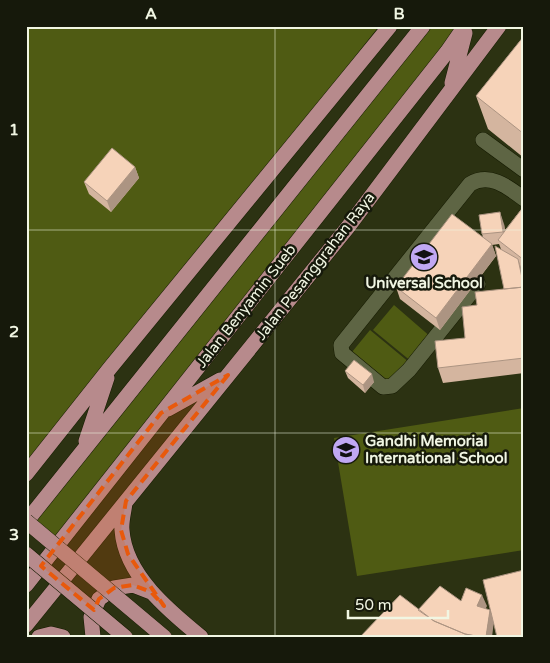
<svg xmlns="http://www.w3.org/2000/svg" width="550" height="663" viewBox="0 0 550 663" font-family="'Varela Round',sans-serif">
<rect width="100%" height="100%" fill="#2c3212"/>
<path fill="#4f5b13" d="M26,26h353l-353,448z
M422,26h43l-409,520 -30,-25z
M394,305l38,33 -20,24 -39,-32z
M370,330l40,33 -18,21 -40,-32z
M524,408v142l-167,26 -23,-138z"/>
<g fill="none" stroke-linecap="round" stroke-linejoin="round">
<defs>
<path id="minor" d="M483,140l41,30
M478,284l-69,86 -17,16 -9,1 -41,-34 -1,-8 129,-161c20,-12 38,3 54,15"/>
<path id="major" d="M452,83l13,-50
M168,409l52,-29
M86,441l21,-63
M26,474l84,-106 280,-342
M125,503c-1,9 -4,19 -3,27 3,45 47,81 79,107
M26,522l397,-496
M26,585l421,-533 18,-26
M26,625l322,-398 151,-201
M39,637l12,-3 12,3
M93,637l-2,-20 8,-18 15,-11 19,-3 18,7"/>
</defs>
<use href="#minor" stroke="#151a00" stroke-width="16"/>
<use href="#major" stroke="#151a00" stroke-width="16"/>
<use href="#minor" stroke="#5e6544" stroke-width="15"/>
<use href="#major" stroke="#b78a8c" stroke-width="15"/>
<defs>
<path id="major-bridge" d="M26,521l138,116
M26,554l99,83"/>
</defs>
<use href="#major-bridge" stroke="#151a00" stroke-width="16" stroke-linecap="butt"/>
<use href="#major-bridge" stroke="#b78a8c" stroke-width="15"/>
</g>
<path fill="#d4b59f" d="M524,36v122l-36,-29 -12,-33z
M135,167l4,11 -28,34 -22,-18 -5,-12z
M524,206v63l-3,-3 3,12v95l-81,10 -5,-15 27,-30 12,-33 27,-16 -3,-40 -2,-5 -7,1 4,11 -56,74 -40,-31 -4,-12 87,-50 -1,-3 22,-10 1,6z
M345,371l29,11 -9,11 -17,-15z"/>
<path fill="#ac9482" d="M135,167l4,11 -28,34 -4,-11z
M500,212l4,12 3,20 -4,-12z
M492,244l4,12 -56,74 -4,-12z
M518,259l4,11 2,8v8z
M372,374l2,8 -9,11 -2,-8z
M482,595l5,11 -6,12 -4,-12z
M490,610l4,11 -2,16h-6z"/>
<path fill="#f6d3b9" stroke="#ac9482" d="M524,36v98l-48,-38z
M112,148l23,19 -28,34 -23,-19z
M524,206v54l-26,-20z
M500,212l3,20 -21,2 -3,-19z
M452,214l40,30 -56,74 -40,-31z
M495,246l23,13 6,28 -20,2z
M524,287v71l-86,10 -3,-27 30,-3 -3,-31 15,-2 -2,-13z
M354,360l18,14 -9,11 -18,-14z
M524,570v67h-27l-14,-57z
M440,586l21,15 5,-13 16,7 -5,11 13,4 -4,27h-5l-16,-3 -31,-13 -16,-11z
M400,595l34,26 31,13 16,3h-121z"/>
<path fill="#e8590c" fill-opacity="0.2" stroke="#e8590c" stroke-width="4" stroke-dasharray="10 6" stroke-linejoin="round" d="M228,375l-102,126 -5,29 7,24 36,52 -13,-14 -18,-7 -19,3 -15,11 -5,11 -53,-44 120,-153z"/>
<path fill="none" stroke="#f1f6e3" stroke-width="1" stroke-opacity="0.55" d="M275,26v611M26,230h498M26,433h498"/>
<defs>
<symbol id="school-disc" viewBox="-11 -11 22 22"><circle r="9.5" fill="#c0a8f3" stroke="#16190b"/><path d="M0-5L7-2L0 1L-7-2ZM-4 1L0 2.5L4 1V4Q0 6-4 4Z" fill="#111"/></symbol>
</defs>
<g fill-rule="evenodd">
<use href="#school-disc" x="408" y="241" width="32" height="32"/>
<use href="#school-disc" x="330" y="434" width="32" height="32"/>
</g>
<g text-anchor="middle" stroke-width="5" stroke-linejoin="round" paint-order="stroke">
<g font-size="15" fill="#f1f6e3" stroke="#16190b">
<text transform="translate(315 266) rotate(-52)" y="5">Jalan Pesanggrahan Raya</text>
<text transform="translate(246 306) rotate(-52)" y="5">Jalan Benyamin Sueb</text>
</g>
<g font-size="15" font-weight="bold" fill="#f1f6e3" stroke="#16190b">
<text x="424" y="288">Universal School</text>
<text x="365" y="446" text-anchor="start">Gandhi Memorial<tspan x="365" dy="17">International School</tspan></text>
</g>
</g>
<rect width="550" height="663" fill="none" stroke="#16190b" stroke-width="55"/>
<path d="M348 610v8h100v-8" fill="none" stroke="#f1f6e3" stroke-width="2.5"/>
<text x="355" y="610" font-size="15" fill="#f1f6e3" stroke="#16190b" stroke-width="4" paint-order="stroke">50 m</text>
<rect x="28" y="28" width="494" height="608" fill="none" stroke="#f1f6e3" stroke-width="2"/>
<g font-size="16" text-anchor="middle" font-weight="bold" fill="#f1f6e3">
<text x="151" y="19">A</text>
<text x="399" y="19">B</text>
<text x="14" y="135">1</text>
<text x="14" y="337">2</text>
<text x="14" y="540">3</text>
</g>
</svg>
